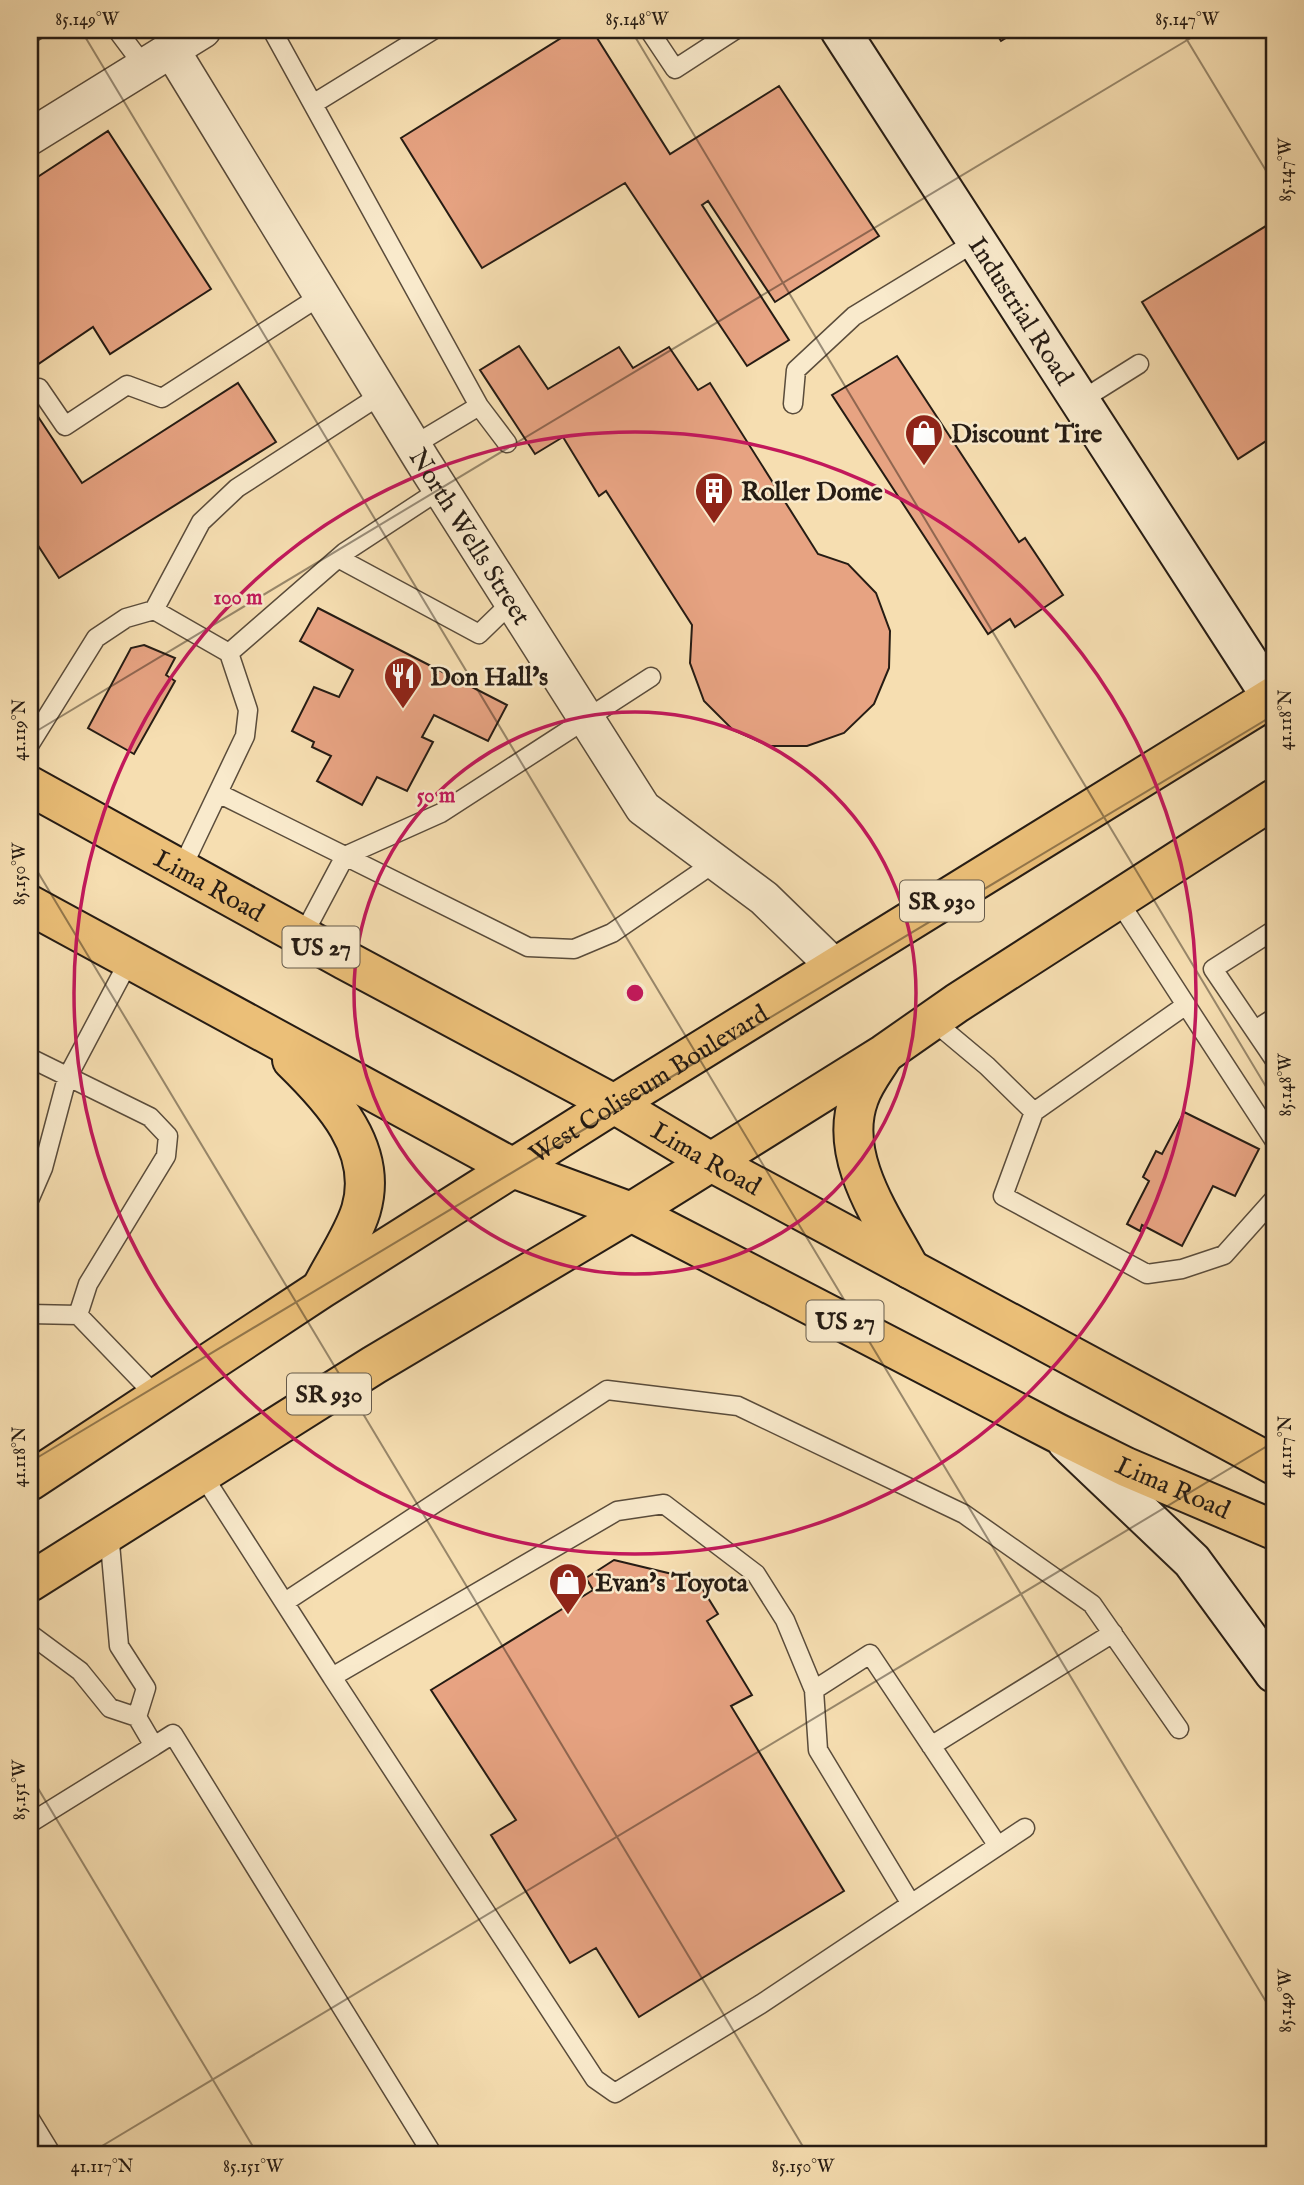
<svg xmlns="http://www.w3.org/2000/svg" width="1304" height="2185" viewBox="0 0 1304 2185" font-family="'IM FELL English',serif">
<rect width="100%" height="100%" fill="#f6deb1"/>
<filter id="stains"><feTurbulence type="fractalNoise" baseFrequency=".00286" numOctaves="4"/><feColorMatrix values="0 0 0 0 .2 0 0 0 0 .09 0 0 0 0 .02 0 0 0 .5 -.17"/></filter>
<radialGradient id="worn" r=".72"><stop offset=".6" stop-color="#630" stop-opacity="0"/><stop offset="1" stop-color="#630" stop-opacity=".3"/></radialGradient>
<path fill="#e7a382" stroke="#261c14" stroke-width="2" d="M574,30h18l78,124 109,-68 100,150 -104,66 -67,-101 -6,4 87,135 -42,26 -122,-183 -143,85 -81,-130z
M994,30h25l-18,11z
M108,131l103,158 -101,65 -17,-27 -62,42 -1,-187z
M1274,221v215l-36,23 -96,-157z
M519,346l29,43 71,-42 14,21 36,-21 29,43 12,-7 108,171 30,10 28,29 14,38 -1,37 -15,36 -30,29 -37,13h-38l-36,-16 -29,-29 -14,-38 2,-38 -86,-134 -7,5 -36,-59 -28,17 -55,-84z
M897,356l122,186 6,-4 38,57 -48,32 -5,-8 -22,15 -156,-239z
M238,383l38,59 -217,136 -29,-45v-118l5,-3 47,71z
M318,608l189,97 -19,36 -54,-26 -12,22 11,5 -26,49 -30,-14 -15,28 -45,-24 14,-25 -19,-9 2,-5 -22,-11 22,-44 25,10 14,-27 -53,-29z
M144,645l31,13 -9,17 9,6 -41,73 -46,-26 43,-80z
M1184,1112l75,37 -24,47 -22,-10 -31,60 -40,-21 -2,6 -13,-7 22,-43 -6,-4 13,-26 6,3z
M614,1560l83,20 21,34 -11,7 45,74 -21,11 113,185 -205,126 -43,-69 -26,15 -79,-128 25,-15 -85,-130 162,-100 -7,-12z"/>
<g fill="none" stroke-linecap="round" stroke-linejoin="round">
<defs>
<path id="lane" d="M117,30l27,36
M272,30l207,376 -65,39
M649,30l26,39 60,-39
M30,34l7,-4
M313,104l120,-74
M30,393l9,-5 26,38 62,-41 35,13 160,-103
M1080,401l59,-37
M793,404l3,-34 58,-54 123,-75
M479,406l28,37
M338,558l141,76 33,-32
M154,610l75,43 19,57 -3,26 -64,134
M229,653l116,-101 96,-63
M30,744l66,-106 30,-20 28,-8 47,-88 36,-34 145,-94
M220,794l308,153 46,2 38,-16 102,-70
M1274,930l-61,39 61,90
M302,937l43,-81 96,-43 210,-136
M1186,1005l88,135
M932,1020l55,46 47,46 -31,84 144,78 35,-5 42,-14 50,-56
M1255,1030l19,-12
M30,1058l120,59 18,19 -2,20 -78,128 -10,31
M1034,1112l152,-107 -68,-105
M30,1198l13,-30 24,-90 63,-119
M30,1314l48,1 80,83
M202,1474l130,203 285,-166 47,-7 92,70 29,46 29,70 4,60 93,154 114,-76
M285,1602l322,-212 131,16 226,108 128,90 87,125
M30,1634l50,37 30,37 27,9 9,-29 -27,-42 -10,-114
M332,1677l263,402 20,14 146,-89 150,-100
M814,1690l56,-36 128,192
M137,1717l17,29 19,-12 260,421
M931,1746l182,-113
M30,1823l124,-77
M30,2119l22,36"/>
<g id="street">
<path id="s1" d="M171,49l251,411 221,348 121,90 71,69"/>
<path d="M30,137l173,-107"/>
</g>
<g id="secondary">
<path id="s2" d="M840,30l432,668"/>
<path d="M1067,1442l125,119 82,112"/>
</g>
<g id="highway">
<path id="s3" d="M30,786l315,174 269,144 97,58 563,303"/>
<path id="s4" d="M30,905l485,264 116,43 426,221 69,34 148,63"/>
<path d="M883,1056c-8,13 -19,27 -24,42 -22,59 25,122 51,171"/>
<path d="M292,1060c40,39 87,89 69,150 -8,26 -27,53 -39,77"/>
<path id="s5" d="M30,1481l291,-192 293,-185 660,-408"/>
<path d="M30,1582l344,-217 257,-153 253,-158 73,-51 317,-204"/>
</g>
</defs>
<use href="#lane" stroke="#5a4c3b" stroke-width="21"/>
<use href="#street" stroke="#5a4c3b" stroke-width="38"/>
<use href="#secondary" stroke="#261c14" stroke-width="42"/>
<use href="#highway" stroke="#261c14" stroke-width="42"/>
<use href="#lane" stroke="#f9eacc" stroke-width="18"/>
<use href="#street" stroke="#f9eacc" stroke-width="35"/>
<use href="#secondary" stroke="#f9eacc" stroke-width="38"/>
<use href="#highway" stroke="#ebbf78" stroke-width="38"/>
</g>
<path fill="none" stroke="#261c14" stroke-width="2" stroke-opacity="0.45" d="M81,30l1193,1985M631,30l643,1070M1181,30l93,154M30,735l1174,-705M30,859l778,1296M30,1462l1244,-747M30,1775l228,380M87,2155l1187,-713"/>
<g fill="none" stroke="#c2185b" stroke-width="3.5">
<circle cx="635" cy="993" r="281"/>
<circle cx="635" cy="993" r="561"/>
</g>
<defs>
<symbol id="shop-pin" viewBox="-11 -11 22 30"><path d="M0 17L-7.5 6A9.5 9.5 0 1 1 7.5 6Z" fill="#8f2418" stroke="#f9eacc"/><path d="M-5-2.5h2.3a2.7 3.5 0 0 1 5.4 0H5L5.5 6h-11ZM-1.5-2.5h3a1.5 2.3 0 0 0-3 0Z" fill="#fff"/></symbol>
<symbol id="building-pin" viewBox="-11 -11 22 30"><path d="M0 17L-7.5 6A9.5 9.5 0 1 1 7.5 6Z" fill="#8f2418" stroke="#f9eacc"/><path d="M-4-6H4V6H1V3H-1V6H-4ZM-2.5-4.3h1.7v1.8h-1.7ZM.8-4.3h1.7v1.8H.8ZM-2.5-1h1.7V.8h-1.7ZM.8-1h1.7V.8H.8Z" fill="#fff"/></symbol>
<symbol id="restaurant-pin" viewBox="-11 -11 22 30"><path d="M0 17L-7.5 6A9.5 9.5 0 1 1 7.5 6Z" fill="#8f2418" stroke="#f9eacc"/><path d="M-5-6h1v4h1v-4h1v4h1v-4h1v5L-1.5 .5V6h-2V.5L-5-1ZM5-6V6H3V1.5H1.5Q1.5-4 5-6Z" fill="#fff"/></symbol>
</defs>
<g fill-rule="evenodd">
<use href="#shop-pin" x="902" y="411" width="44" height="60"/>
<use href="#building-pin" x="692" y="469" width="44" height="60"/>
<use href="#restaurant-pin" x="381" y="654" width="44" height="60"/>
<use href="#shop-pin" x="546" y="1560" width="44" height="60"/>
</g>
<g text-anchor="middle" stroke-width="5" stroke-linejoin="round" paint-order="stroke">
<g fill="#f9eacc" stroke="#655a4b" stroke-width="2">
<rect x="900" y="880.5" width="84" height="41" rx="5"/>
<rect x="282.5" y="926.5" width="77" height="41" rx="5"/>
<rect x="806.5" y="1300.5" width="77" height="41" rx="5"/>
<rect x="287" y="1373.5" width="84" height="41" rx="5"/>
</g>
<g font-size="24" font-weight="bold" fill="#261c14">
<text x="942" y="909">SR 930</text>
<text x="321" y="955">US 27</text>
<text x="845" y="1329">US 27</text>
<text x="329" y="1402">SR 930</text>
</g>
<g font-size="26" fill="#261c14" stroke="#f9eacc">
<text dy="9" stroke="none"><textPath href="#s2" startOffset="334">Industrial Road</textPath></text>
<text dy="9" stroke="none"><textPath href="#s1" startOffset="572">North Wells Street</textPath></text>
<text dy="9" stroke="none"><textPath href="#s3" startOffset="205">Lima Road</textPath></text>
<text dy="9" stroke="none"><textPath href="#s5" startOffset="735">West Coliseum Boulevard</textPath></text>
<text dy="9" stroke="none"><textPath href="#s3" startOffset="772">Lima Road</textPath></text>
<text dy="9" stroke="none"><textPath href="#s4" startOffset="1284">Lima Road</textPath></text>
</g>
<g font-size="26" font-weight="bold" fill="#261c14" stroke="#f9eacc" text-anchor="start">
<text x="951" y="442">Discount Tire</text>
<text x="741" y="500">Roller Dome</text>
<text x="430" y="685">Don Hall's</text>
<text x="595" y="1591">Evan's Toyota</text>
</g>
</g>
<circle cx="635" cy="993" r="10" fill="#c2185b" stroke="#f9eacc" stroke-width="3.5"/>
<g font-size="21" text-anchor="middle" font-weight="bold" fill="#c2185b" stroke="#f9eacc" stroke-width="5" stroke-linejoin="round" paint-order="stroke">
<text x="238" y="604">100 m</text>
<text x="436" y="802">50 m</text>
</g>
<rect width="1304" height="2185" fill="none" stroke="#f6deb1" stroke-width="77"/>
<rect x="38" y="38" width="1228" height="2108" fill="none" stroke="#261c14" stroke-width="2.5"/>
<g font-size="18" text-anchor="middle" fill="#261c14">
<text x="87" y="25">85.149°W</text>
<text x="637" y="25">85.148°W</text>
<text x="1187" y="25">85.147°W</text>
<text transform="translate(1285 170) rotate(-90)" y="6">85.147°W</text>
<text transform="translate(1285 720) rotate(-90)" y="6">41.118°N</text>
<text transform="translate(19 730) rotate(-90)" y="6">41.119°N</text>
<text transform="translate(19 874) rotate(-90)" y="6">85.150°W</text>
<text transform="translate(1285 1085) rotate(-90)" y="6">85.148°W</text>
<text transform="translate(1285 1447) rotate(-90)" y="6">41.117°N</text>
<text transform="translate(19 1457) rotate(-90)" y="6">41.118°N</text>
<text transform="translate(19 1790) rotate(-90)" y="6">85.151°W</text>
<text transform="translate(1285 2001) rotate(-90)" y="6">85.149°W</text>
<text x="102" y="2172">41.117°N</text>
<text x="253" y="2172">85.151°W</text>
<text x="803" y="2172">85.150°W</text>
</g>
<rect width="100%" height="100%" filter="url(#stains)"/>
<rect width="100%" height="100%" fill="url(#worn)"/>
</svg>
